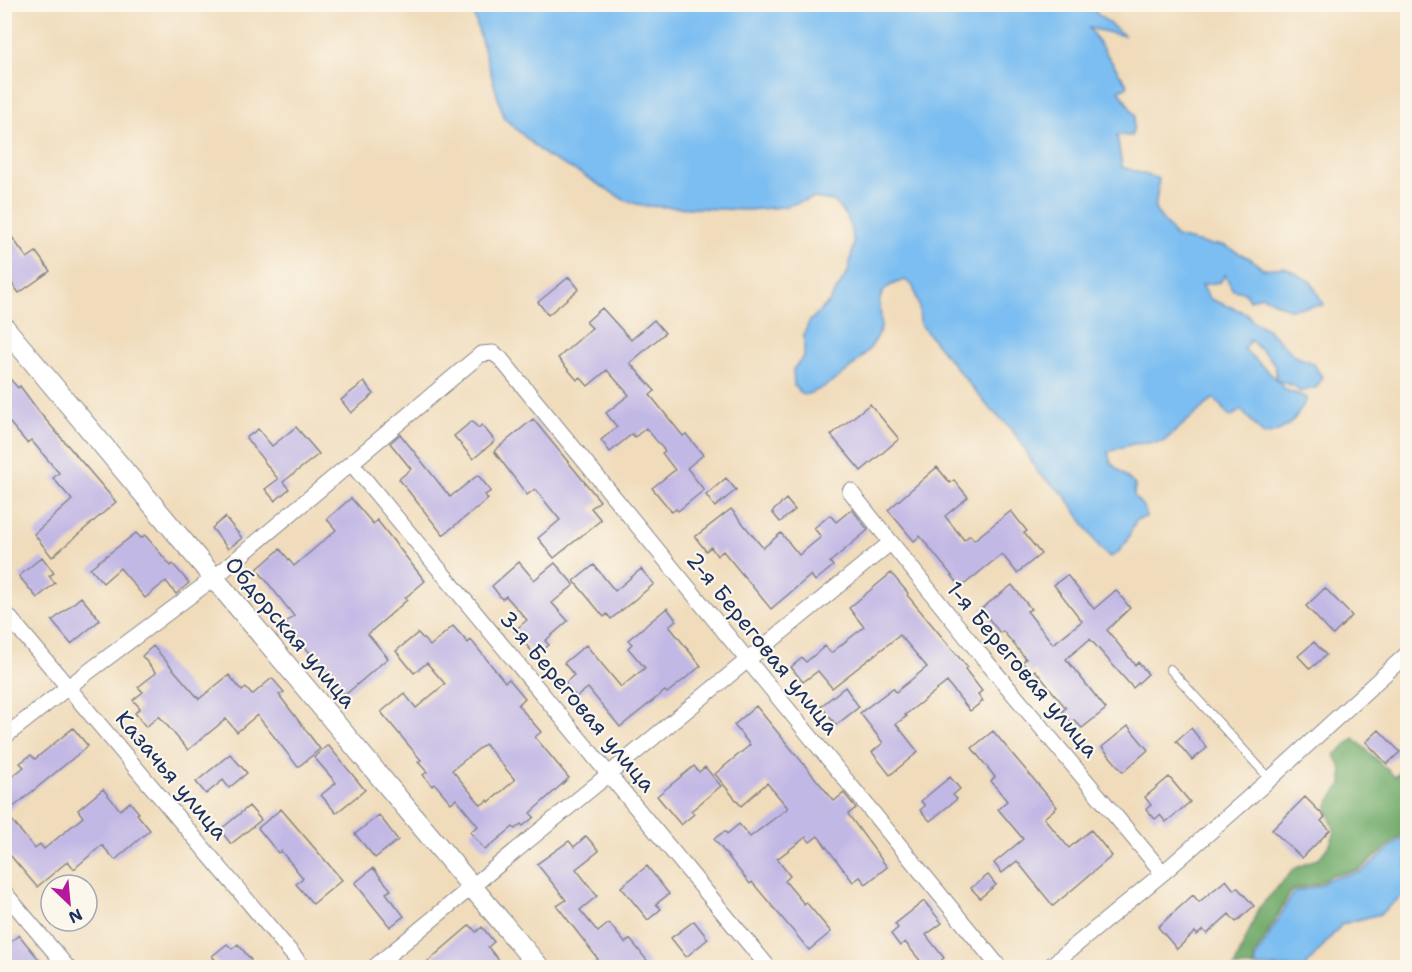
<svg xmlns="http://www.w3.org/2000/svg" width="1412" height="972" viewBox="0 0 1412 972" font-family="'Shantell Sans',sans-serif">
<rect width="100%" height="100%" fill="#fbf7ec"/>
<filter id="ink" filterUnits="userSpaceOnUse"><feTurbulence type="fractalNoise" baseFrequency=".0167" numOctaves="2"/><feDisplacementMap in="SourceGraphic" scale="12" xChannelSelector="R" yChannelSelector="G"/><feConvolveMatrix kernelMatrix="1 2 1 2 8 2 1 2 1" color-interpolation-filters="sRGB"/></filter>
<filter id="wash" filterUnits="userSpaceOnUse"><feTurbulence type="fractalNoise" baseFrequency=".008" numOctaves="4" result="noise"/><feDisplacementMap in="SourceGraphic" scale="24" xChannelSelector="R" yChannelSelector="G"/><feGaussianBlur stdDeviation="1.35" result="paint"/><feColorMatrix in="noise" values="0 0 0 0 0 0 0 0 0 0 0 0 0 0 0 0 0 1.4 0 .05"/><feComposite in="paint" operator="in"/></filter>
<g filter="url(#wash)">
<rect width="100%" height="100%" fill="#f0dcbb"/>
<path fill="#72ac6b" stroke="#466e64" stroke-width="1.5" d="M1354,738l41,39 12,-13v67l-48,39 -28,5 -13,9 -26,6 -38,67v10h-20l25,-59 35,-39 26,-12 10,-13 5,-12c-9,-28 -12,-24 7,-48v-14l-7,-15z"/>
<path fill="#7cbef1" stroke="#4c76a8" stroke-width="1.5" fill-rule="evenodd" d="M471,5h622l2,7 30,24 -36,-8 39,58 -9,4 16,26 -3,20 -15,-1 5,32 37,12 -4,31 21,27 34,8h13l28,14 12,10 22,-2 26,15 13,23 -35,4 -27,-13 -13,4 -4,-8 -12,-2 -8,-15 -5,7 -18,3 8,14 36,14 8,9 12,6 29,28 18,7 9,14 -5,10 -17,5 -6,-6 -18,-6 10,10 21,8c-10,21 -20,33 -43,37l-23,-25 -11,7 -16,-19 -51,44 -31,2 -24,8 3,11 24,22 -1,11 11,13 1,8 -10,3c-7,15 -10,30 -26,37l-11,-10 -34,-52 -27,-22 -17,-31 -11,-15 -20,-18 -70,-85 -1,-17 -6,-21 -8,-6c-9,3 -18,5 -23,14 -6,10 1,22 -1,32 -5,26 -53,65 -78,69l-9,-9 -1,-17 11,-12v-23l5,-12 20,-20 19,-30 6,-29 -6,-24 -14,-18 -21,-3 -30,9 -36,3 -103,-4 -20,-6 -44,-27 -34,-17 -42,-38zM1250,340c13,13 29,20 26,39l-32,-30z
M1407,834v58l-27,22 -38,10 -37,43h-49v-9l38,-66 25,-6 12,-8 30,-6z"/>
<g id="blocks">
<path fill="#c2b8e5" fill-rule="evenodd" d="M4,226l23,32 9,-6 14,19 -31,22 -15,-20z
M569,277l10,12 -31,26 -10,-13z
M602,308l29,32 23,-20 11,13 -35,30 25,28 -5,4 33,41 3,-2 17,21 -16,13 17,22 -26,21 -2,-2 -4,3 -20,-24 23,-18 -13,-17 3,-2 -19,-23 -11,9 -3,-3 -22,18 -9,-12 16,-13 -11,-14 23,-18 -22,-25 -19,16 -8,-9 -3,3 -19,-22 34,-30 -6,-6z
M4,372l14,16 2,-2 20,27 76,89 -64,55 -18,-23 38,-34 -19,-22 6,-5 -28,-33 -4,3 -23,-27z
M364,382l10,12 -23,19 -10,-13z
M870,404l29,35 -38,32 -30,-36z
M533,419l67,82 -9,7 10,12 -47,38 -16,-20 22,-18 -25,-31 -8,6 -33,-44z
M472,421l6,7 4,-3 13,16 -22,18 -19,-23z
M296,427l23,27 -36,28 6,7 -14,12 -10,-12 13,-10 -32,-41 12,-9 14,17z
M400,434l50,63 28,-22 13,16 -6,4 3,4 -45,36 -44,-56 12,-10 -21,-26z
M937,467l13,16 4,-3 14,17 -23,19 19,24 6,-5 4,5 37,-29 16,20 -3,2 17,21 -24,19 -15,-19 -41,33 -41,-51 -6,5 -26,-31z
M726,478l10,12 -21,17 -9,-12z
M351,498l22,26 4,-4 48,61 -20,17 2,2 -39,34 20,24 -43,37 -60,-72 9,-7 -37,-47 23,-20 14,17 42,-36 -9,-11z
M786,499l9,11 -15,12 -8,-10z
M731,509l32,39 18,-15 18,22 22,-18 -7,-9 16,-13 6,7 16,-13 16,21 -38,32 3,4 -18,15 -4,-6 -40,34 -48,-58 -6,5 -6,-9 -5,4 -11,-14z
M225,517l17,21 -14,11 -16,-21z
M136,533l5,5 4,-3 26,31 2,-2 16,19 -13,11 -10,-13 -21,17 -25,-30 -17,15 -13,-15z
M42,557l12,16 -5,3 6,7 -18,15 -18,-22z
M519,562l15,18 21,-17 19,22 -22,18 16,18 -23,20 4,4 -13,11 -22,-25 13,-11 -21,-24 -4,3 -10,-13z
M594,565l21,26 26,-22 13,15 -43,35 -4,-5 -3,3 -30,-36z
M891,573l17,20 -1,2 60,72 -2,2 17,22 -4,3 5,7 -13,10 -23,-29 -42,33 2,1 -11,8 22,28 -28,23 -18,-23 11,-9 -23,-30 33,-25 3,4 31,-25 -27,-32 -68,53 -14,-17 -15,11 -12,-15 11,-9 4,4 19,-16 6,7 33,-26 -15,-19z
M1067,575l27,34 22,-19 14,18 -23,22 28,35 3,-3 10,12 -15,14 -43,-49 -24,20 40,50 -24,19 -8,-8 -3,2 -9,-11 4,-3 -31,-38 -4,3 -9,-11 4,-3 -23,-28 -3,2 -19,-24 31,-24 19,24 -4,2 26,33 29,-23 -28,-36z
M1325,588l27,28 -19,19 -27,-29z
M81,597l19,23 -29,24 -19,-23z
M667,608l9,12 -7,6 32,40 -34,27 -2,-2 -45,36 -32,-39 -12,9 -11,-14 9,-8 -10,-12 22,-18 35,42 24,-19 -17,-20 4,-4 -4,-4z
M453,626l15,17 3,-3 34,42 4,-3 16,19 -7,7 23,27 -6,5 34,41 -39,35 4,4 -11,9 -2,-2 -6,5 -2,-2 -28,23 -15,-18 8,-6 -22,-27 -5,4 -16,-19 -3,2 -9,-11 4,-3 -9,-10 3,-2 -40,-48 23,-19 12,15 29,-24 -18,-21 -13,10 -18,-22 22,-18 12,13zM485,744l30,36 -26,22 -1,-2 -7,5 -29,-35z
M1314,642l12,13 -16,14 -12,-13z
M153,646l46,53 30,-24 13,16 4,-3 6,7 20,-17 12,14 -5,3 41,54 -22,18 -41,-52 -20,17 -11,-13 -38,31 -29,-34 -13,11 -11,-14 5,-5 -7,-8 10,-8 -5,-5 18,-14 -14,-17z
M845,687l14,20 -23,18 -15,-19z
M756,706l78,95 10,-8 12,15 -8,6 39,53 -21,17 -6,-7 -7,5 -35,-46 -8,6 -4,-5 -29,22 13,17 -5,5 19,23 2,-2 25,30 -22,18 -57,-68 -2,2 -36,-45 11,-8 2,3 12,-10 11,13 38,-29 -21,-25 -26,23 -26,-32 35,-29 -16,-20z
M1128,726l20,24 -25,22 -21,-25z
M73,728l15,18 -82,67 29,36 5,-5 4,5 39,-32 -5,-7 25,-21 17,21 10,-8 9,11 -2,1 13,16 -35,30 -13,-15 -28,24 -6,-8 -31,26 -33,-39v-65l20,-16 -4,-4 11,-8 4,4z
M1191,728l16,20 -15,12 -16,-19z
M1379,730l21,22 -13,12 -21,-22z
M993,731l64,76 -13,11 25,30 22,-18 21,26 -59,50 -36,-45 -15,12 -8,-10 29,-24 -25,-30 9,-8 -16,-20 4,-4 -23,-29z
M328,745l37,45 -29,23 -15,-18 15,-12 -22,-26z
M230,754l17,19 -18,15 -6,-8 -17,14 -10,-12z
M694,766l5,6 6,-5 16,19 -30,25 3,3 -13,11 -24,-29z
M950,777l10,12 -7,6 4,4 -27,22 -10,-11 5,-4 -4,-5z
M1169,777l21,25 -24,20 -6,-7 -5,4 -9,-10 5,-4 -6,-8z
M1305,797l20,20 -4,4 9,9 -28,28 -30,-28z
M249,806l12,14 -30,24 -11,-14z
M281,809l61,71 -29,24 -17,-20 7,-6 -22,-27 -3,2 -20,-25z
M379,815l19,25 -23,18 -20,-24z
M586,836l13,15 -23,18 21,27 -17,14 18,22 11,-9 16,20 5,-4 23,29h-66l11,-9 -41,-53 9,-6 -29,-36 32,-23 5,6z
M647,866l22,28 -13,10 5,5 -13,11 -27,-33z
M373,868l18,22 -5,3 18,23 -14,11 -35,-44z
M988,875l8,10 -16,13 -9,-10z
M1226,880l8,10 3,-3 17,19 -18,16 -7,-8 -22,20 -4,-4 -6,5 -2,-3 -18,17 -19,-22 35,-32 6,7z
M924,901l18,22 -16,12 18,23 -12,10h-6l-21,-26 -5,4 -9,-12 7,-6 -3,-4z
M694,921l14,18 -22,18 -15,-19z
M470,925l6,7 6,-5 12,15 -6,5 17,21h-85z
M19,935l27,33h-35l-7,-8v-13z
M227,944l5,5 6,-5 13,16 -10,8h-19l-10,-12z"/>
</g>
</g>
<g filter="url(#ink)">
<use href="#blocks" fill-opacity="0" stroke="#86868c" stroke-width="1.5"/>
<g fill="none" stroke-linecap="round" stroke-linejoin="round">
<defs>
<path id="service" d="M1170,669l100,110"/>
<path id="minor" d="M352,464l417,504
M850,491l130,163 183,219
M4,611l300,357
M4,737l64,-50 146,-109 261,-219 6,-5 12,-1 7,5 500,610
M4,892l64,76
M373,968l517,-425
M1048,968l115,-95 107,-94 138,-126"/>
<path id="tertiary" d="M4,327l536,641"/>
</defs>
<use href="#service" stroke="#86868c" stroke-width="10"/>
<use href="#minor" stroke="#86868c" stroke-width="17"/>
<use href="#tertiary" stroke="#86868c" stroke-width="22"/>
<use href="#service" stroke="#fff" stroke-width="8"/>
<use href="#minor" stroke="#fff" stroke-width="15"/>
<use href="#tertiary" stroke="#fff" stroke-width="20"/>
</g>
</g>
<g text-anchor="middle" stroke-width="4.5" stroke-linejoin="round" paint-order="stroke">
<g font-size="22" fill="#1b2f5e" stroke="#fbf7ec">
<text transform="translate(291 632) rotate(50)" y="8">Обдорская улица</text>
<text transform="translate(763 643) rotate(51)" y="8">2-я Береговая улица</text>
<text transform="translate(1023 669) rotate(50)" y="8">1-я Береговая улица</text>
<text transform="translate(578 701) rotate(50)" y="8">3-я Береговая улица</text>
<text transform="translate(172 775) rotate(50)" y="8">Казачья улица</text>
</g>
</g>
<rect width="1412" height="972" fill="none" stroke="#fbf7ec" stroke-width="24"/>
<g transform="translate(69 903) rotate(154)"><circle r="28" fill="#fbf7ec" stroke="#a1a7b3" stroke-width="1.5"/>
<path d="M0-4.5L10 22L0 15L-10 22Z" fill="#b5179e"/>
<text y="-9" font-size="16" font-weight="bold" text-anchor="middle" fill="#1b2f5e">N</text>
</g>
</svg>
